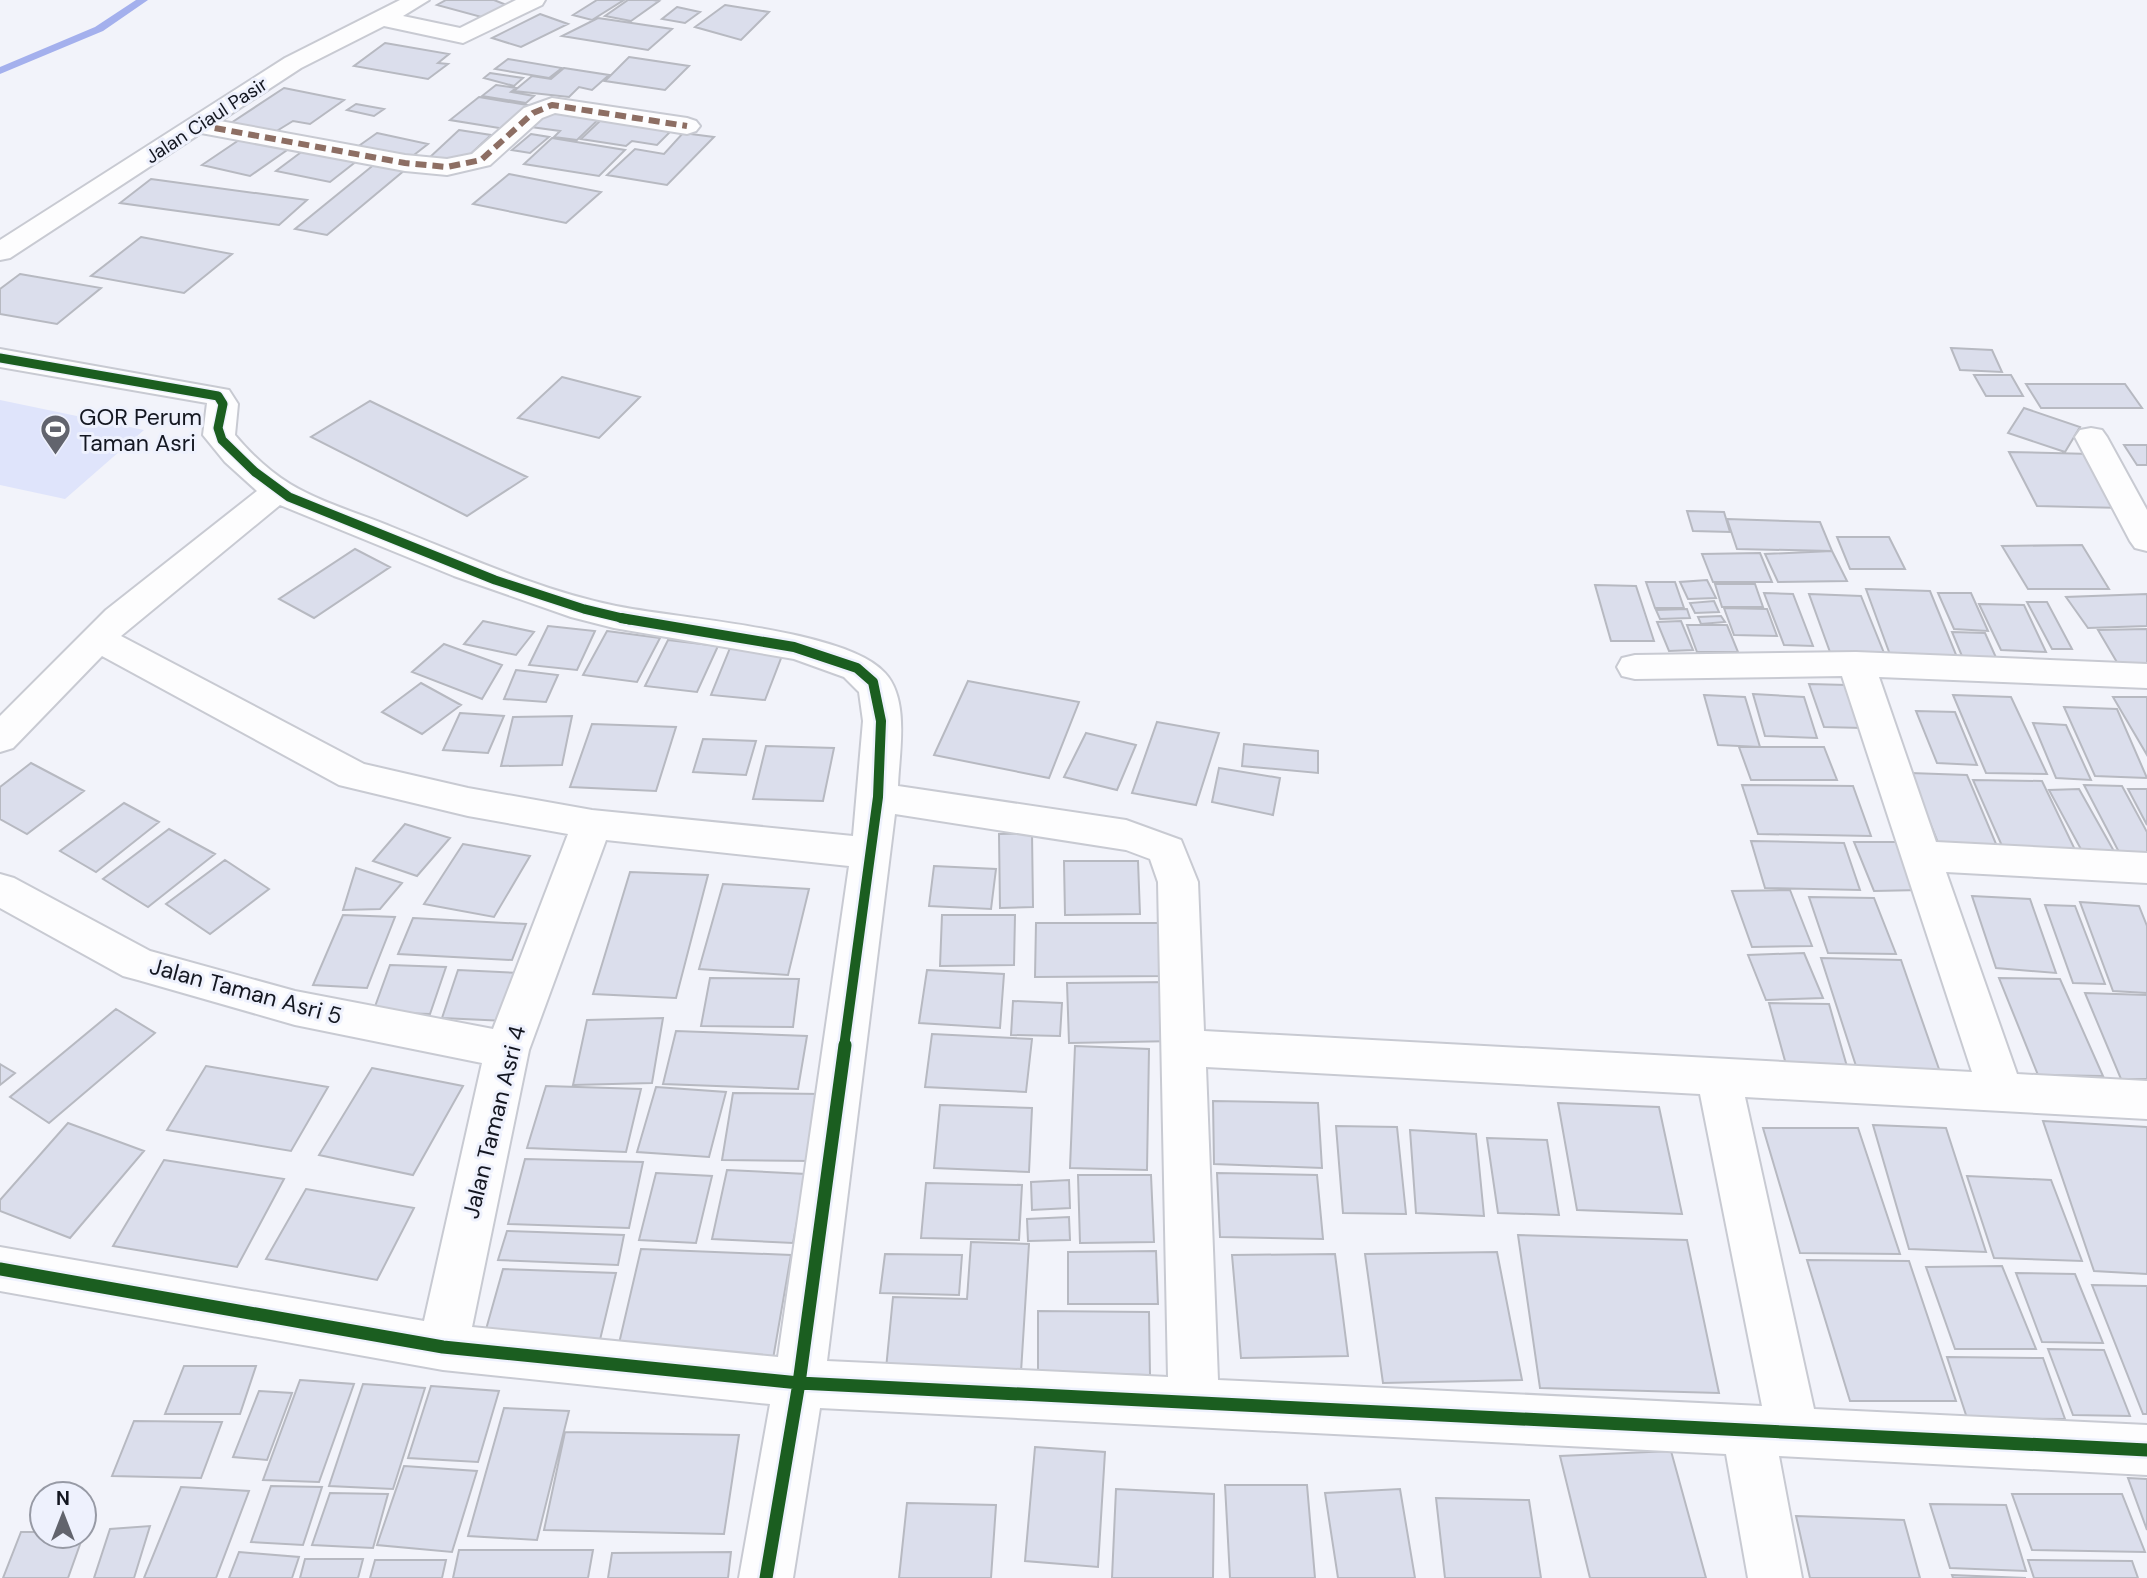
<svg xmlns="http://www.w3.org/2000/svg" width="2147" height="1578" viewBox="0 0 2147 1578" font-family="'DM Sans',sans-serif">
<rect width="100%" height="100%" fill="#f2f3fa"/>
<path fill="#dfe4fb" d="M0,400l144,30 -79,69 -65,-14z"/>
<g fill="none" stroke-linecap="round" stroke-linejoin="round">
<path fill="#a4b0ed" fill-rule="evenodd" d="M136,0h12l-45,31 -103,43v-7l95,-40z"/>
</g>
<path fill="#dbdeec" stroke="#b7b9c1" stroke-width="2" d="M446,0h48l15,6 -24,12 -48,-13z
M597,0h27l-32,20 -19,-5z
M628,0h25l6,1 -28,20 -26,-5z
M725,5l44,7 -28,28 -46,-13z
M677,7l23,5 -15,11 -23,-4z
M540,14l28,10 -47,23 -29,-9z
M598,18l74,11 -24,21 -86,-14z
M385,43l64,11 -11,9 10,1 -20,15 -74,-13z
M629,57l60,9 -24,24 -60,-9z
M508,59l54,9 -13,10 -54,-9z
M564,68l45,7 -17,15 -13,-3 -10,10 -55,-6 18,-15 19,3z
M490,73l33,5 -9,8 -30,-8z
M496,85l20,3 -5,4 23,4 -8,7 -44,-7z
M284,88l60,12 -34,24 -17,-3 -18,11 -44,-9z
M479,97l60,10 -27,23 -62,-10z
M356,104l28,5 -10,7 -27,-6z
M551,108l52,7 -26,25 -23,-3 6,-6 -29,-4z
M601,120l37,6 7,-5 27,9 -15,15 -25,-4 -6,5 -45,-7z
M459,130l32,5 -29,27 -33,-4z
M377,133l51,11 -23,18 -52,-12z
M683,133l31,4 -47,48 -60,-10 28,-26 29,5z
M531,134l18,3 -19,16 -18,-3z
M242,138l48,10 -40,28 -48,-11z
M552,138l73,12 -26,26 -75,-12z
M304,150l54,10 -28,22 -54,-11z
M376,163l30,6 -79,66 -32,-6z
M509,174l92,18 -35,31 -93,-19z
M151,179l156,21 -28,25 -159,-22z
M141,237l91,17 -48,39 -93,-17z
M20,274l81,14 -44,36 -57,-10v-25z
M1951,348l41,2 10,22 -42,-2z
M1974,375h37l12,21h-37z
M562,377l78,20 -41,41 -81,-20z
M2026,384h99l17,24h-101z
M370,401l157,76 -60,39 -156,-79z
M2024,408l56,19 -15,25 -57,-19z
M2124,445h23v20h-10z
M2009,452l82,2 31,54 -85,-2z
M1687,511l37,1 6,20 -37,-1z
M1727,519l93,3 12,29 -95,-2z
M1837,537h52l16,32h-55z
M2082,545l27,44h-81l-26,-43z
M355,549l35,18 -76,51 -35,-19z
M1832,551l15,30 -69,1 -13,-28z
M1760,553l12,29h-59l-11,-28z
M1707,580l9,18 -28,1 -8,-17z
M1646,582h29l9,26h-29z
M1715,584h40l8,23h-41z
M1595,585l41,1 18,55h-43z
M1866,589l64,2 29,71 -67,-2z
M1764,593l29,1 20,52 -29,-1z
M1938,593h33l17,38 -34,-2z
M1809,594l52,2 23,57 -54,-1z
M2147,594v32l-59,2 -22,-31z
M1714,601l5,11 -24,1 -5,-10z
M2027,602h20l25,47h-20z
M1979,604l45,1 22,47 -45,-2z
M1724,608l43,1 10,27 -43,-1z
M1687,609l3,9 -30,1 -4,-9z
M1721,616l4,6 -24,2 -3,-7z
M483,621l51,11 -18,23 -52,-11z
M1681,621l12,29 -24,1 -12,-29z
M1687,625h40l11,27h-41z
M548,626l47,5 -18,39 -48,-5z
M2147,629v35h-29l-20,-34z
M607,631l53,7 -23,44 -54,-7z
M1952,632l33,1 13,29 -34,-1z
M668,640l50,6 -21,46 -52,-6z
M444,644l58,21 -20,34 -70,-27z
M730,648l53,5 -18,47 -54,-5z
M516,670l42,5 -12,27 -42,-3z
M968,681l111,21 -30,76 -115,-23z
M421,683l40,22 -39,29 -40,-22z
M1809,684l38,1 15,43 -38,-1z
M1753,694l51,3 13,41 -52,-2z
M1704,695l41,2 15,50 -42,-2z
M1953,695l58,2 36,77 -61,-1z
M2113,697h34v58z
M2064,707l53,2 30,69 -52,-2z
M1916,711l39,1 22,53 -40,-2z
M460,713l44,3 -16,37 -45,-3z
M572,716l-10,49 -61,1 12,-49z
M1157,722l62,11 -23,72 -64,-12z
M2033,723l33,2 25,55 -35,-2z
M592,724l84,3 -20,64 -86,-4z
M1086,733l50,12 -19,45 -53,-13z
M703,739l53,2 -10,34 -53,-3z
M1244,744l74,7v22l-76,-7z
M766,746l68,2 -11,53 -70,-2z
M1739,747h85l13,33h-86z
M31,763l53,28 -57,43 -27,-15v-32z
M1219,768l61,10 -7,37 -61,-13z
M1910,773l57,2 32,76 -58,-1z
M1973,780l69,1 36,75 -72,-1z
M1742,785l111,1 18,50 -113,-2z
M2084,785l38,1 25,46v22h-27z
M2079,789l36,64h-32l-34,-63z
M2128,789h19v36z
M124,803l35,19 -63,50 -36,-21z
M405,824l45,14 -33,38 -44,-15z
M169,829l46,25 -67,53 -45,-28z
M1032,833l1,74 -33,1 -1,-74z
M1751,841l93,2 16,47 -95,-2z
M1854,842h45l21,48 -46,1z
M463,844l67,12 -36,61 -70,-13z
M225,860l44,29 -59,45 -44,-30z
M1064,861h74l2,53 -75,1z
M934,866l62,3 -5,40 -62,-3z
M356,868l46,15 -22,26 -37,1z
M630,872l78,3 -32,123 -83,-4z
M723,884l86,5 -21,86 -89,-6z
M1790,890l22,56 -60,1 -20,-56z
M1972,896l58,3 26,74 -60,-5z
M1809,897l65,1 22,56 -68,-1z
M2080,902l59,4 8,20v67l-34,-2z
M2045,905l30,1 30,78 -32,-1z
M343,915l52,2 -28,71 -54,-3z
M942,915h73l-1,50 -74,1z
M413,918l113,6 -14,36 -114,-6z
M1036,923h127l2,53 -130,1z
M1804,953l19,45 -57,2 -18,-45z
M1821,958l80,2 39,112 -83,-3z
M390,965l56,2 -16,47 -57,-2z
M458,970l63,3 -15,48 -64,-3z
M927,970l77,4 -4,54 -81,-5z
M710,978l89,1 -6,48 -92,-1z
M1999,978l61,1 43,97 -65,-1z
M1173,982l4,59 -108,2 -2,-60z
M2085,993l62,2v84h-26z
M1013,1001l49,2 -2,33 -49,-1z
M1769,1003l60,1 19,66 -61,-2z
M116,1009l39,24 -106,90 -39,-26z
M663,1018l-11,65 -79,2 14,-65z
M676,1031l131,5 -9,53 -135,-5z
M932,1034l100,5 -6,53 -101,-5z
M1075,1046l74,3 -2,121 -77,-2z
M0,1064l15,9 -15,12z
M206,1066l122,21 -37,64 -124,-21z
M372,1068l91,18 -50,89 -94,-20z
M546,1086l95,3 -15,63 -99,-4z
M656,1087l70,5 -17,65 -72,-5z
M733,1093l89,1 -9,67 -91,-1z
M1213,1101l105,2 4,65 -108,-4z
M1558,1103l101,4 23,107 -105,-4z
M940,1105l92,3 -3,64 -95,-4z
M2043,1121l104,6v147l-53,-3z
M68,1123l76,28 -74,87 -70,-27v-11z
M1873,1125l73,3 40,124 -77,-3z
M1336,1126l61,1 9,87 -63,-1z
M1763,1128h95l42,126 -100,-1z
M1410,1130l66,4 8,82 -68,-3z
M1487,1138l60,2 12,75 -61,-2z
M525,1159l118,3 -14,66 -121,-4z
M164,1160l120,19 -47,88 -124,-21z
M727,1170l79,4 -13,69 -81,-4z
M656,1173l56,3 -16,67 -57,-3z
M1217,1173l100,2 6,64 -103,-2z
M1078,1175h73l3,67 -74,1z
M1967,1176l84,4 31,81 -88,-3z
M1069,1180l1,28 -38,2 -1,-28z
M926,1183l96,2 -3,55 -98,-2z
M306,1189l108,19 -37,72 -111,-21z
M1069,1217l1,23 -42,1 -1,-22z
M507,1231l117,4 -6,30 -120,-5z
M1518,1235l169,5 32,153 -179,-5z
M971,1242l58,2 -8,128 -135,-3 7,-72 74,2z
M641,1249l150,6 -18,104 -156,-7z
M1156,1251l2,53h-90v-52z
M1497,1252l25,128 -139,3 -18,-129z
M885,1254l77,1 -3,40 -79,-2z
M1335,1254l13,102 -107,2 -9,-103z
M1807,1260l102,1 47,140h-106z
M2002,1266l34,83h-81l-29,-82z
M503,1269l113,4 -17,71 -116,-4z
M2016,1273l59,1 28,69 -61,-1z
M2092,1285l55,1v128h-4z
M1038,1311l111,1 1,63 -112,-2z
M2048,1349l56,1 26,66 -57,-1z
M1947,1357l96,1 22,61 -98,-1z
M184,1366h72l-16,48h-75z
M300,1380l54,4 -35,98 -56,-2z
M363,1384l62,4 -32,101 -64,-3z
M431,1386l68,5 -21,71 -70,-4z
M259,1391l33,2 -25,67 -34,-3z
M504,1408l65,3 -32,129 -69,-4z
M134,1421l88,1 -21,56 -89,-2z
M565,1432l174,3 -15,99 -180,-4z
M1035,1447l70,5 -7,115 -73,-6z
M1671,1451l35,127h-116l-30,-122z
M404,1466l73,5 -25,81 -75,-7z
M2128,1478l19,1v51z
M1225,1485h82l8,93h-85z
M271,1486l51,1 -19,58 -52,-3z
M181,1487l68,4 -33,87h-72z
M1116,1489l98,5 -1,84h-101z
M1400,1489l15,89h-77l-13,-85z
M330,1493l58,1 -15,54 -61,-3z
M2012,1494h110l23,58 -113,-2z
M1436,1498l93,2 12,78h-96z
M907,1503l89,2 -5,73h-92z
M1930,1504l76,1 20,66 -76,-3z
M1796,1516l108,4 16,58h-110z
M150,1526l-16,52h-40l16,-49z
M21,1532h21v4h41l-15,42h-65z
M459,1550h134l-5,28h-135z
M239,1552l60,5 -7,21h-63z
M731,1552l-3,26h-120l4,-25z
M305,1559h58l-5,19h-58z
M375,1560h71l-4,18h-72z
M2028,1560l104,1 6,17h-104z
M1952,1575l74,3h-73z"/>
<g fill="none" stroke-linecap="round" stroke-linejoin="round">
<defs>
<path id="minor" d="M400,0h29l-26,16 57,12 56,-28h29l-3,5 -79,38 -79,-17 -83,42 -81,53 185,34 42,4 25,-5 52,-46 28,-10 135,20 9,3 4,5 -4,5 -9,3 -132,-21 -13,5 -52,47 -43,10 -42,-4 -204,-38 -191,125 -10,2v-20l285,-182z
M0,349l229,41 9,14 -3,31c15,18 34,36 55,49 32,19 68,29 102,43 73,29 147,63 224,79 62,13 230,23 269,67 25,27 14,80 13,113l228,34 55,20 17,42 6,149 768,41 -130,-396 -207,3 -13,-3 -5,-9 5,-9 13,-3 221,-3 291,12v24l-268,-11 57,165 211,11v30l-201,-11 71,202 130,7v38l-402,-22 69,312 333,16v50l-368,-19 23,122h-54l-22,-124 -906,-46 -27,170h-54l31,-174 -327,-34 -443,-79v-44l424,74 58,-258 -187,-38 -157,-45 -15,-4 -123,-68v-34l14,4 136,73 145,40 198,38 75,-195 -100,-18 -129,-31 -237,-129 -89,92 -13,4v-36l106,-106 151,-119 -32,-29 -22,-27 4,-32 -207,-36zM280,505l174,71 117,41 43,11 180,31 50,18 15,15 4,29 -10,115 -261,-26 -124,-22 -104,-24 -243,-128zM895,814l231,36 24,9 8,23 10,495 -341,-16zM606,840l243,26 -71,491 -306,-30 57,-277zM1206,1067l494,27 62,312 -544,-26z
M2091,428l11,2 5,7 40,73v41l-12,-3 -5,-7 -55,-104 5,-7z"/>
</defs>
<use href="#minor" stroke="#c8cad2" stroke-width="4"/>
<use href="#minor" fill="#fdfdfe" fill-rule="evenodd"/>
<path stroke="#8d6e63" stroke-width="6" stroke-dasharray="11 6" stroke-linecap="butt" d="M198,125l207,38 42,4 34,-7 52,-47 19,-8 135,21"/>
<defs>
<path id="cycleway-far2" d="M0,358l218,38 5,8 -5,24 4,12 33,32 34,25 206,83 89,29 46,11"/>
<path id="cycleway-far1" d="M621,618l173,29 63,21 16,14 8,39 -3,76 -34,250"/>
<path id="cycleway" d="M0,1269l443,78 356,36 1348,67
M766,1578l33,-195 46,-338"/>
</defs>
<use href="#cycleway-far2" stroke="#eef1fd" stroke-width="12"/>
<use href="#cycleway-far1" stroke="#eef1fd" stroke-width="15"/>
<use href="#cycleway" stroke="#eef1fd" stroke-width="18"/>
<use href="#cycleway-far2" stroke="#1b5e20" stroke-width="9"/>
<use href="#cycleway-far1" stroke="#1b5e20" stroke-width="10"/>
<use href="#cycleway" stroke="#1b5e20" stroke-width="13"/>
</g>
<defs>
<symbol id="stadium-pin" viewBox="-11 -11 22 30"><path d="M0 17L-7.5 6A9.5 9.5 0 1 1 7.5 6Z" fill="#62646d" stroke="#eef1fd"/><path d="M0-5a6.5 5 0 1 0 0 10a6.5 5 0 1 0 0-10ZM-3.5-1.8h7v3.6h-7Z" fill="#fff"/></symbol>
</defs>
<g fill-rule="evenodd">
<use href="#stadium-pin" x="38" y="412" width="35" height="47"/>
</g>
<g text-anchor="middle" stroke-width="6" stroke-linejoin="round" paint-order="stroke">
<g font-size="19" fill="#141721" stroke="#eef1fd">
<text transform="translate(206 120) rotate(-33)" y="7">Jalan Ciaul Pasir</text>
</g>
<g font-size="23" fill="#141721" stroke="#eef1fd" text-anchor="start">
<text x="79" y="425">GOR Perum<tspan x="79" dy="26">Taman Asri</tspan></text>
</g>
<g font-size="23" fill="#141721" stroke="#eef1fd">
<text transform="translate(246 991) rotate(15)" y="8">Jalan Taman Asri 5</text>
<text transform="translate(494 1122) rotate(-76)" y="8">Jalan Taman Asri 4</text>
</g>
</g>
<g transform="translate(63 1515)"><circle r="33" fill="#eef1fd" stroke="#979aa5" stroke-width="2"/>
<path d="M0-5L12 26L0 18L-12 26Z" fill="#62646d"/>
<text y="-10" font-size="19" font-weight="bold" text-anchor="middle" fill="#141721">N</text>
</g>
</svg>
